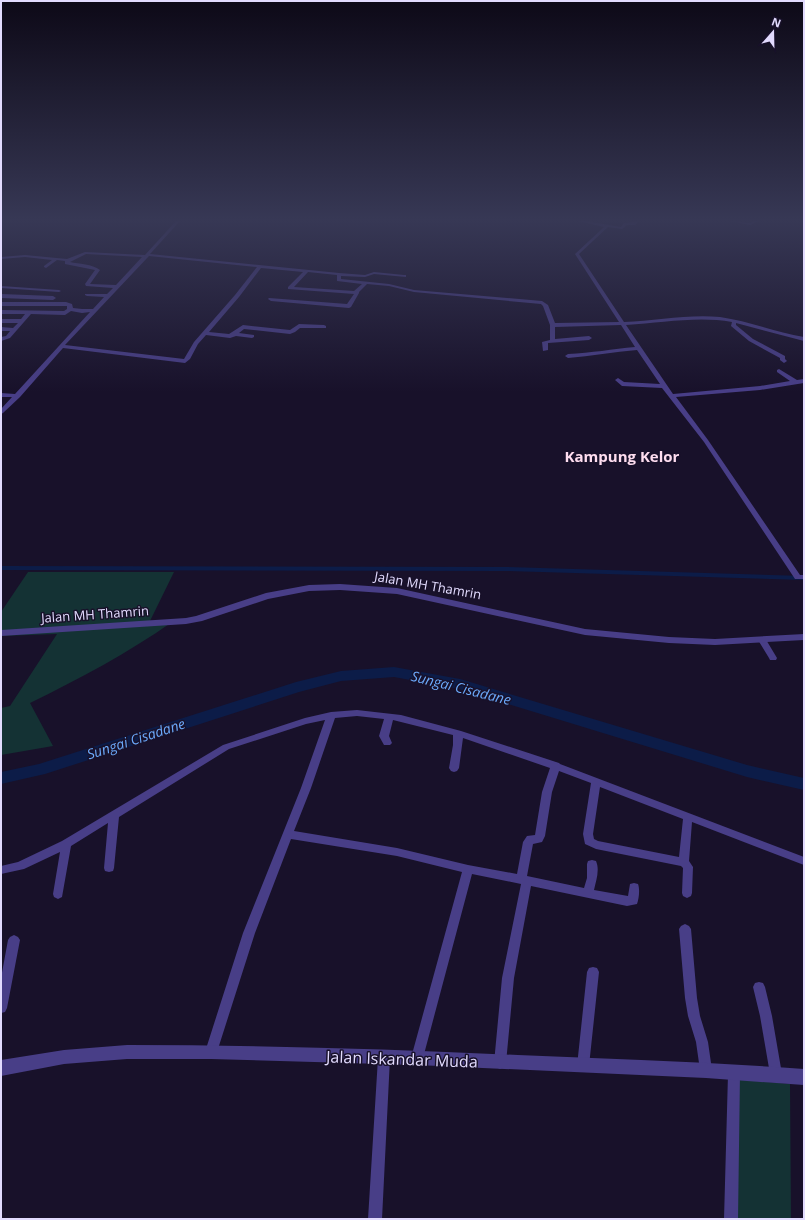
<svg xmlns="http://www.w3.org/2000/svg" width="805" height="1220" viewBox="0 0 805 1220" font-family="'Open Sans',sans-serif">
<rect width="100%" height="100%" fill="#18112a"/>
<path fill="#143234" d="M28,572h146l-25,51 23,-1c-44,31 -93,57 -142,81l23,43 -52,9v-47l9,-2 47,-72 -56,2v-24z
M732,1079l58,5 1,135h-62z"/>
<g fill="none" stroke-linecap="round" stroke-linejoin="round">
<path fill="#0c1c48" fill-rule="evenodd" d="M1,566l506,1 297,9v4l-297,-9 -506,-1z"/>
<path fill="#0c1c48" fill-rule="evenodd" d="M394,667l66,12 287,86 57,13v12l-57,-13 -288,-88 -65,-12 -53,4 -42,11 -254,82 -44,10v-12l38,-8 257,-82 45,-11z"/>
<path fill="#483e87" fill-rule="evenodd" d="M176,221h4l-30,33 189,19 26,2 9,-3 30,3h2v2l-32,-3 -9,3 -24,-1v3l48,5 25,6 128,11 6,4 7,18 64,-1 -44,-68 29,-27 -26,-6h8l35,6 3,-4 15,-2 -4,4h-8l-5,4 -14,-2 -29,27 45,68c32,-1 64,-8 96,-5 28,4 56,15 84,20v4l-68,-18v2l17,14 32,17v3l2,2 -3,2 -4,-3v-2l-31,-17 -18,-15 1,-4c-35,-6 -70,1 -106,3l47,69 87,-8 30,-5 -13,-9v-2l2,-1 18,11 7,-1v4l-44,7 -84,7 32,43 92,135h4v4h-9l-91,-137 -42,-54 -40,-2 -7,-6 3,-2 6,4 36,2 -23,-34c-23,2 -46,6 -69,8l-3,-2 3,-2c23,-1 45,-5 67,-7l-14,-22 -66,2v12l34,-3 3,2 -3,2 -41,3v7l-5,1 -1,-9 8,-2v-15l-7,-19 -2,-2 -127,-12 -25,-6 -22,-2 -8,8v1l-8,14 -2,1 -78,-7 -3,-2 1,-1 78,6 7,-10 -66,-5v-2l15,-15 -42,-4 -22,29 -30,35 20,2 14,-9 47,5 9,-6 25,1 2,1v2h-26l-5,4 -5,2 -46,-5 -5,4 15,2v2l-2,1 -16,-2 -6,2 -24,-3 -8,9 -8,15 -5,4 -122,-15 -43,49 -17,16 -2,1v-5l11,-12h-11v-4l14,1 75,-82 -8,1 -11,-2 -6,4 -34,-1 -21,24 -9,3v-4l5,-1 4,-5h-9v-4l12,1 5,-5h-17v-4h20l4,-5h-24v-4l63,1 3,-2v-3h-66v-4h65l6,2 1,4 9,1h11l11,-12 -17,-1 -2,-1v-1h22l6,-6 -27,-2 -1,-2 10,-14 -30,-6v-3l-8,-1 -11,8 -2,-1v-1l8,-6 -27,-3 -24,2v-2l24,-2 42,4 18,-7 60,3zM86,254l56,3 -26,28 -26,-1 10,-14c-8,-6 -21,-6 -30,-8zM149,256l108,11 -22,28 -41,47 -10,17 -119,-14zM308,272l29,3v6l25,3 -8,7 -60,-4z
M730,221l20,2 4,-2h5l-9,4z
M1,286l58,4 2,1 -2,1 -58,-4z
M1,294l52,2 3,2 -3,2 -52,-2z
M762,637l3,1 12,20 -1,2h-6l-1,-2 -11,-18z
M357,710l44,5 60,16 98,32 1,1 244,93v8l-112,-43 -3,39 4,6 -1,26 -1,3 -4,2 -4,-2 -1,-3 1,-25 -2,-2 -85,-17 -11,-5 -2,-10 8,-51 -32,-12 -7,21 -7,44 -3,6 -9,2 -6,32 57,12 3,-10v-14l1,-3 4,-1 4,1c4,9 0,20 -2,29l34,6 2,-12 4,-1 4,1c2,5 1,15 -1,20l-10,2 -96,-20 -17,92 -8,85 -2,4 -4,2 -4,-2 -2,-4 8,-85 19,-94 -49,-10 -49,184 -2,4 -4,2 -4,-2 -2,-4 51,-186 -65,-16 -106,-17 -36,94 -38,119 -2,4 -4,2 -4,-2 -2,-4 38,-119 58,-145 24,-68 -19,4 -77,25 -110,68 -5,51 -1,3 -4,1 -4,-1 -1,-3 4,-45 -37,23 -9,51 -4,2 -4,-2 -1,-3 7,-42 -36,17 -23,5v-8l17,-4 44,-21 161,-96 82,-27 26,-6zM357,716l27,3 -5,17 5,9h6l2,-2 -3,-7 4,-16 60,15v10l-4,23 2,3 3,1 3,-1 2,-3 4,-30 87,30 -8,24 -7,43 -8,1 -4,6 -6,32 -49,-9 -71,-17 -103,-17 17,-43 24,-70zM600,787l83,32 -4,38 -81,-16 -4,-2 -1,-5z
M685,924l4,2 2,3 6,69 3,18 8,26 4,28 -2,4 -4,2 -4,-2 -2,-4 -4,-28 -8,-26 -3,-18 -6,-69 2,-3z
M14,935l4,2 2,3 -13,68 -2,4 -4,1v-35l7,-38 2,-3z
M593,967l4,1 2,4 -10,94 -2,4 -4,2 -4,-2 -2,-4 10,-94 2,-4z
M759,982l4,1 2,4 7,29 10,58 -2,4 -4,2 -4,-2 -2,-4 -10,-58 -7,-29 2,-4z
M384,1052l4,2 2,4 -8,161h-14l10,-161 2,-4z
M734,1068l4,2 2,4 -2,145h-14l4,-145 2,-4z"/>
<path fill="#483e87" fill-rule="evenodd" d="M340,584l57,4 188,41 84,8 46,2 89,-5v6l-89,5 -46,-2 -84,-8 -188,-41 -57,-4 -31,1 -41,8 -66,22 -16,3 -185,12v-6l185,-12 10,-2 70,-23 43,-8z
M127,1045c131,0 261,4 391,10 96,4 191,7 286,14v16l-98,-7 -289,-13 -206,-6h-84l-63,5 -63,12v-16l63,-10z"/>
</g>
<linearGradient id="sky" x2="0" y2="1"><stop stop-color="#0d0917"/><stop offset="0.56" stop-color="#373855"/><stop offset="1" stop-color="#373855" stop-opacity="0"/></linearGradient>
<rect width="805" height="392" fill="url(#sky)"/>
<g text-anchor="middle" stroke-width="3" stroke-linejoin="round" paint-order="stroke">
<g font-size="13" fill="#e2dbfe" stroke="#18112a">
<text transform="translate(428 585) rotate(10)" y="5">Jalan MH Thamrin</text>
<text transform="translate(95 614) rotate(-4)" y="5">Jalan MH Thamrin</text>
</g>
<g font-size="14" font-style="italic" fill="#6caafb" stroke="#18112a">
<text transform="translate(461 688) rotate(14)" y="5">Sungai Cisadane</text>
<text transform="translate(136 739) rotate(-18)" y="5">Sungai Cisadane</text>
</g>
<g font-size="15" font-weight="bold" fill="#feddef" stroke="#18112a">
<text x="622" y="462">Kampung Kelor</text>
</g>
<g font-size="16" fill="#e2dbfe" stroke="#18112a">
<text transform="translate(402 1059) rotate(2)" y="6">Jalan Iskandar Muda</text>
</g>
</g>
<rect width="805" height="1220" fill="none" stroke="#e2dbfe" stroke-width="4"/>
<g transform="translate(773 32) rotate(20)" stroke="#18112a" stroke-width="3" paint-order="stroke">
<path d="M0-3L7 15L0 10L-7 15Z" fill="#e2dbfe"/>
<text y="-6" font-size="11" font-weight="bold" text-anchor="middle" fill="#e2dbfe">N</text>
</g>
</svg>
